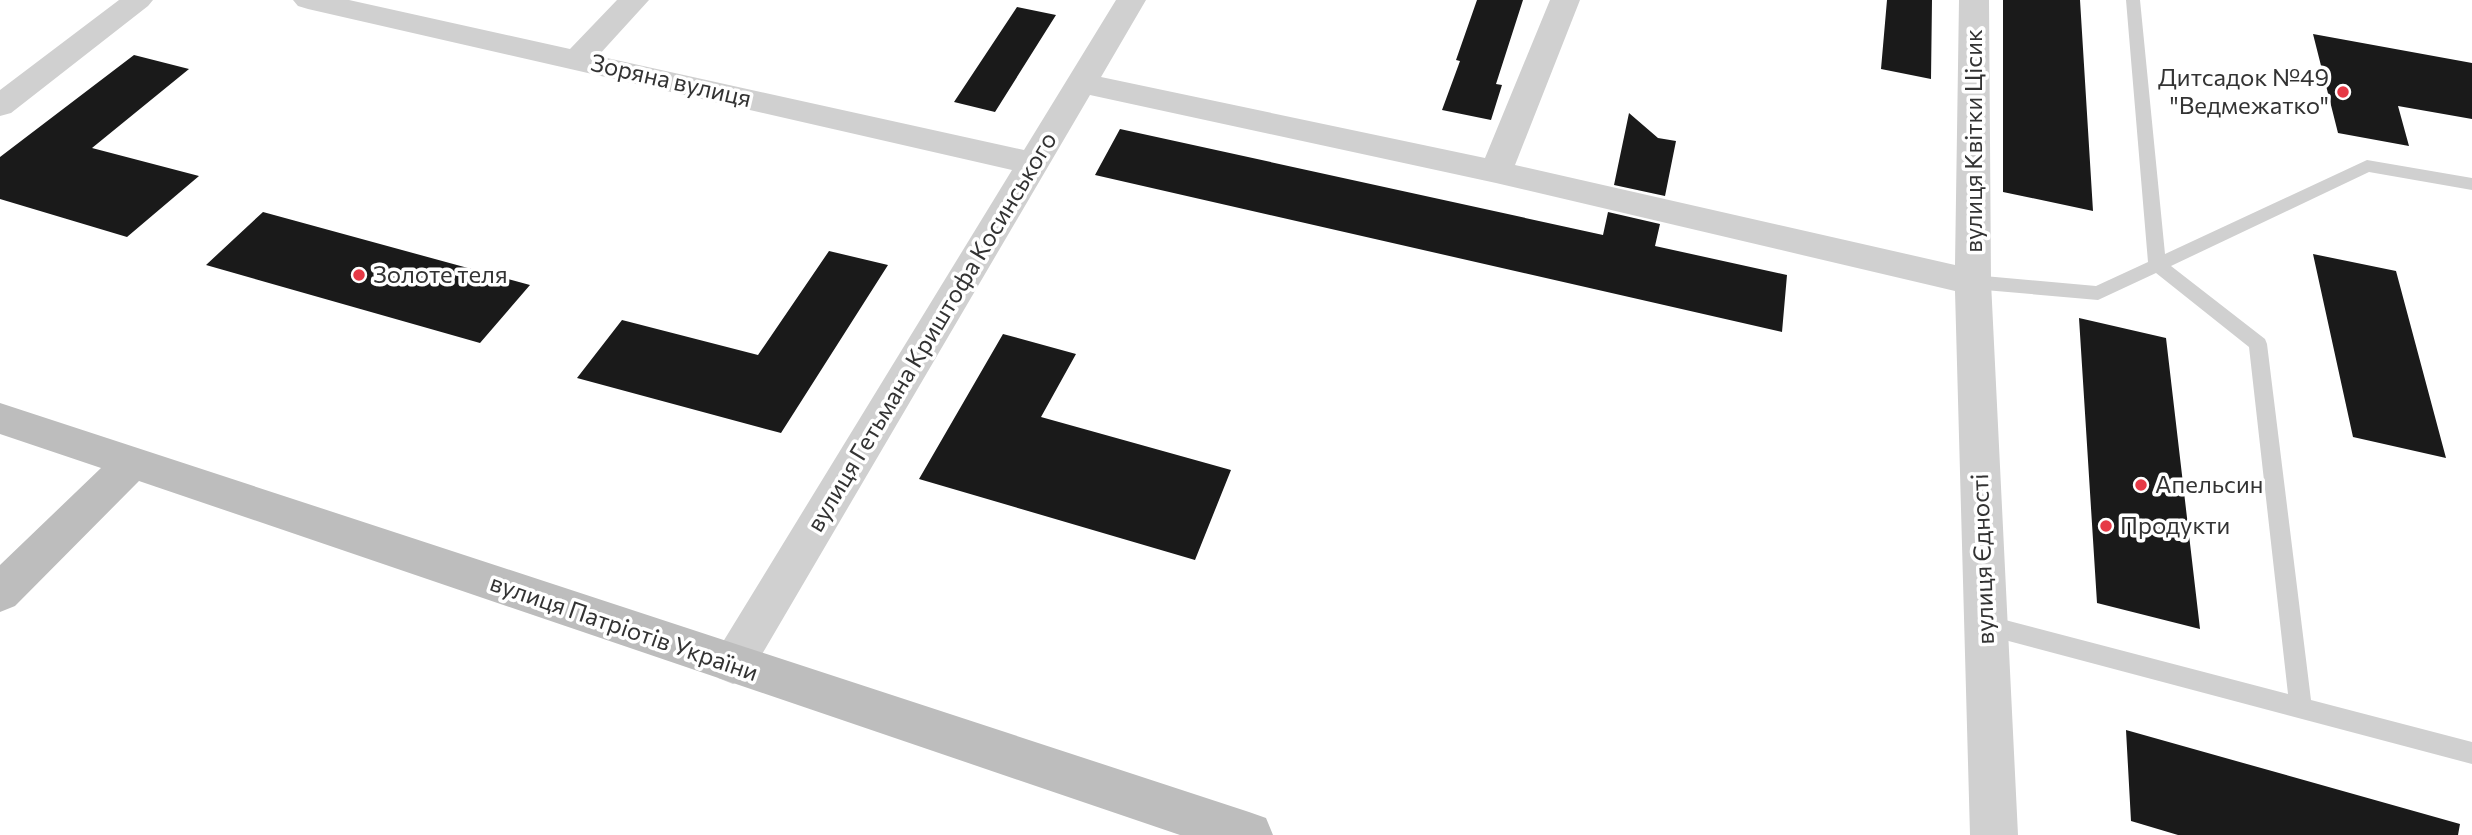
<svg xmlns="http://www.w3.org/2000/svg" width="2472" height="835" viewBox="0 0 2472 835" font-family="Commissioner,sans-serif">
<rect width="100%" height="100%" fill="#fff"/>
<path fill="#1a1a1a" d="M1477,0h46l-27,84 6,1 -11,35 -49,-10 18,-49 -4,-1z
M1887,0h45l-1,79 -50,-10z
M2003,0h77l13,211 -90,-19z
M1017,7l39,8 -61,97 -41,-10z
M2313,34l159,29v56l-74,-13 11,40 -71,-13z
M134,55l55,14 -97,79 107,28 -72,61 -127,-38v-42z
M1629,113l29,25 18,3 -11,55 -51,-11z
M1120,129l483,106 5,-23 52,12 -5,22 132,29 -5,57 -687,-157z
M263,212l267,73 -50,58 -274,-78z
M829,251l59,14 -107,168 -204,-55 45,-58 136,35z
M2313,254l83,17 50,187 -93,-21z
M2079,318l87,20 34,291 -103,-26z
M1003,334l73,20 -35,63 190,53 -36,90 -276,-81z
M2126,730l334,94 -2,11h-280l-47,-14z"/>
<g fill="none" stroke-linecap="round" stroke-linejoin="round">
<path fill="#d0d0d0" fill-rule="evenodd" d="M2126,0h14l25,254 202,-94 105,18v12l-103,-18 -198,94 94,73 2,5 44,356 161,42v22l-486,-129 -8,-3 -3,-7 3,-7 8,-3 302,79 -39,-347 -93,-74 -58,27 -125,-11 -6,-2 -3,-5 3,-5 6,-2 123,11 52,-24z"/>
<path fill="#d0d0d0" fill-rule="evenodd" d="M119,0h34l-5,6 -137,107 -11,3v-26z
M293,0h56l221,49 47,-49h32l-51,56 426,94 92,-150h30l-45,77 384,81 65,-158h30l-65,165 440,100 4,-265h30l2,282 27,553h-48l-15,-544 -459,-108 -406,-88 -342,583 -15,6 -15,-6 -7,-14 7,-14 294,-480 -704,-161 -10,-3z"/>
<path fill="#bdbdbd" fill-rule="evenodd" d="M0,403l1249,409 17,6 7,17h-93l-1041,-354 -124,125 -15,6v-47l101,-97 -101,-34z"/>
</g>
<g fill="#e63946" stroke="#fff" stroke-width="2.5">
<circle cx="2343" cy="92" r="7"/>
<circle cx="359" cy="275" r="7"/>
<circle cx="2141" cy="485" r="7"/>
<circle cx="2106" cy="526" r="7"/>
</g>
<g text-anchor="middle" stroke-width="7" stroke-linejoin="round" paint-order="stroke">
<g font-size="24" fill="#333" stroke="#fff" text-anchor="start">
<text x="2329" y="86" text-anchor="end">Дитсадок №49<tspan x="2329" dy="28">"Ведмежатко"</tspan></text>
<text x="373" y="283">Золоте теля</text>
<text x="2155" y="493">Апельсин</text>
<text x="2120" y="534">Продукти</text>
</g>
<g font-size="24" fill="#333" stroke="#fff">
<text transform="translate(671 81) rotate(13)" y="8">Зоряна вулиця</text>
<text transform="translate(1974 141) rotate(-90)" y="8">вулиця Квітки Цісик</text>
<text transform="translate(932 332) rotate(-59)" y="8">вулиця Гетьмана Криштофа Косинського</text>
<text transform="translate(1983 559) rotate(-92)" y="8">вулиця Єдності</text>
<text transform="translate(624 628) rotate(19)" y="8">вулиця Патріотів України</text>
</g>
</g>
</svg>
